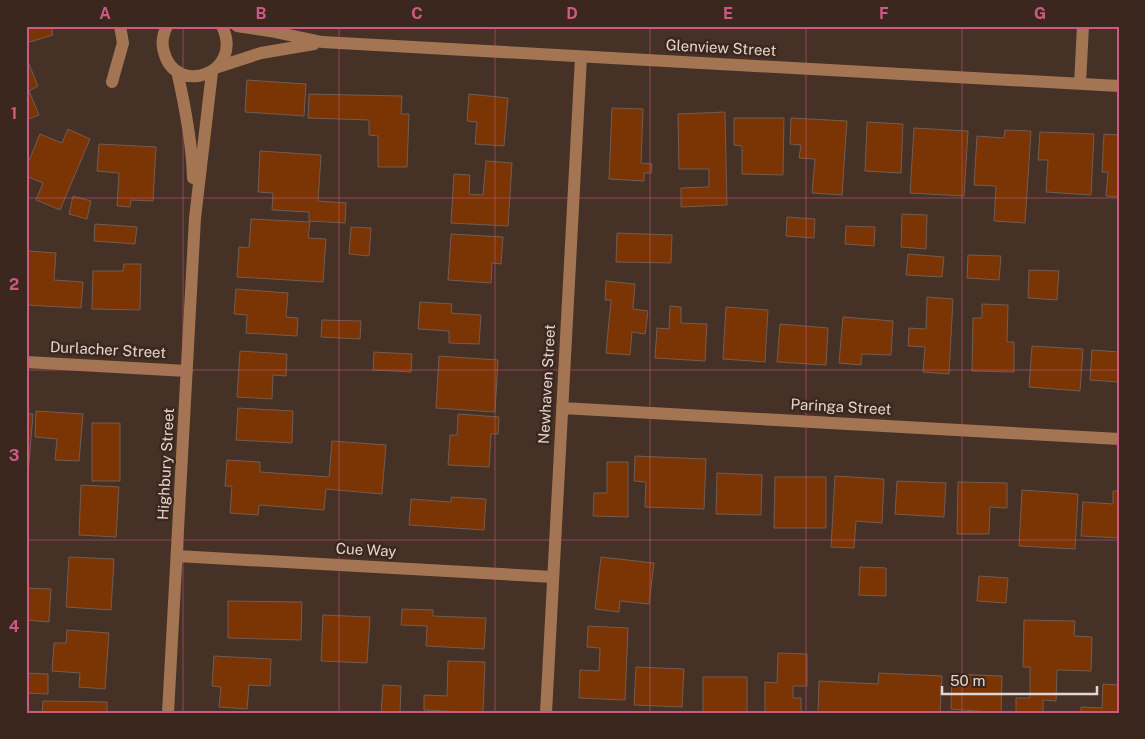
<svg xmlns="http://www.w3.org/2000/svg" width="1145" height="739" viewBox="0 0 1145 739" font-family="'Public Sans',sans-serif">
<rect width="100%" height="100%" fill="#463127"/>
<path fill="#7b3505" stroke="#725c51" d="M26,26h25l2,9 -27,8z
M29,64l9,22 -9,5 10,24 -13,5v-55z
M247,80l59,4 -2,32 -59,-4z
M309,94l93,2 -1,18h8l-2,53h-29v-31l-9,-1v-15l-61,-2z
M469,94l39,4 -4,48 -29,-2 2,-22 -10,-1z
M612,108l31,1 -2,54 11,1 -1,9h-7v8l-35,-2z
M725,112l2,93 -46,2v-19l28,-1v-18h-30l-1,-55z
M734,118h50l-1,57 -41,-1v-28l-8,-1z
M791,118l56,3 -5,74 -30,-2 3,-34 -16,-1 2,-13 -11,-1z
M867,122l36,2 -2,49 -36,-2z
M914,128l54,3 -4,65 -54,-3z
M68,129l22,10 -30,71 -24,-10 7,-17 -17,-7v-8l14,-34 22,9z
M1005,130l26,1 -6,92 -31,-2 2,-35 -22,-1 3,-49 27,2z
M1040,132l54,2 -3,61 -45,-3 2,-32h-10z
M1104,134l15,1v62l-13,-1 2,-24h-6z
M99,144l57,3 -3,54 -22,-1 -1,7 -13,-1 2,-33 -22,-2z
M260,151l61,4 -3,46 28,2 -1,20 -36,-2v-9l-37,-2 1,-17 -15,-1z
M486,161l26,2 -4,63 -57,-3 3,-49 16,1 -1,19 14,1z
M73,196l18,5 -4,18 -18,-5z
M902,214l25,1 -1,34 -25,-2z
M787,217l28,2 -1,19 -28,-2z
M251,219l59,3 -2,16 18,1 -3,43 -86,-5 2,-30 10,1z
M95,224l42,3 -2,17 -41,-3z
M846,226l29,1 -1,19 -29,-2z
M351,227l20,1 -2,28 -20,-2z
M617,233l55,2 -1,28 -55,-1z
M451,234l52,3 -2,27 -9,-1 -1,20 -43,-3z
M28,251l28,2 -2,27 29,2 -2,26 -55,-3z
M908,254l36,3 -2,20 -36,-2z
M968,255l33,1 -2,24 -32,-2z
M124,264h17l-1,46 -48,-1 1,-38h30z
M1029,270l30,1 -2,29 -29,-2z
M606,281l29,3 -2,25 15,2 -3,23 -13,-2 -2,23 -24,-2 5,-53h-6z
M236,289l52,4 -2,24 12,1 -1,18 -51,-3 1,-18 -13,-1z
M927,297l26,2 -4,75 -26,-2 2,-25 -17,-1 1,-18 17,1z
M420,302l32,2 -1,9 30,2 -2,29 -30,-1v-12l-31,-2z
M982,304l26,1 -1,37h7v30l-42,-1 1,-53h9z
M670,306l11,1v16l26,1 -2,37 -50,-3 2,-30 12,1z
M726,307l42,3 -3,52 -42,-3z
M843,317l50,4 -2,34 -29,-1 -1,11 -22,-2z
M322,320l39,1 -1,18 -39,-2z
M780,324l48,4 -2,37 -49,-3z
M1032,346l51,3 -3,42 -51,-4z
M1092,350l27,2v30l-29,-2z
M240,351l47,3 -1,22 -13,-1 -1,24 -35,-2z
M374,352l38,2 -1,18 -38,-2z
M439,356l59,4 -3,52 -59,-4z
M238,408l55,3 -1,32 -56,-3z
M36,411l47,3 -4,47 -24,-1 2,-21 -22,-2z
M26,414h7l-5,61h-2z
M458,414l41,3 -1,17h-7l-2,33 -41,-2 2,-30h7z
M92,423h28v58h-28z
M332,441l54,4 -4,49 -56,-5 -2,21 -65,-5 -1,10 -28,-2 2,-27h-7l2,-26 33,2v10l69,5z
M635,456l71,3 -2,50 -59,-2 1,-25 -12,-1z
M607,462h21v55l-35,-1 1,-23h13z
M717,473l45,2 -1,40 -45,-1z
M835,476l49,3 -2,44 -26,-2 -2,27 -23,-1z
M775,477h51v51h-52z
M897,481l49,2 -2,34 -49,-3z
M958,482l49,1v25l-17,-1 -1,27h-32z
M81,485l38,2 -3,50 -37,-2z
M1022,490l56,4 -3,55 -56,-3z
M1113,491h6v47l-38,-2 2,-34 30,2z
M451,497l35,2 -2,31 -75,-5 2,-26 40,3z
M69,557l45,2 -3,51 -45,-3z
M601,557l53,6 -5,41 -29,-3 -1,11 -24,-3z
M860,567l26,1v28l-27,-1z
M979,576l29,2 -2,25 -29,-2z
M26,588l25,1 -2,33 -23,-2z
M228,601l74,1 -1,38 -73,-2z
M402,609l31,1v6l53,2 -2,31 -58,-3 1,-20 -26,-1z
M323,615l47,2 -3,46 -46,-2z
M1024,620l51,1 -1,15 18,1 -1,34 -34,-1 -1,31 -13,-1v13h-27v-15h14v-31h-7z
M588,626l40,2 -3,72 -46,-2 1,-28 19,1 1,-23 -13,-1z
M67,630l42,3 -4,56 -26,-2 1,-14 -28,-2 2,-28h12z
M778,653l29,1v32h-14v12h8v15h-36v-31l12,1z
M214,656l57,3 -1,27 -21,-1 -2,24 -28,-2 2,-20 -9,-1z
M448,661l37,1 -2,51 -59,-3v-15l23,1z
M636,667l48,2 -2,38 -48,-2z
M26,673l22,1v20l-22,-1z
M879,673l63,3 -2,37h-122l1,-32 59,3z
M952,674l50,2 -1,37 -50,-4z
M703,677h44v36h-44z
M1103,684l16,1v28h-38v-6l21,1z
M383,685l18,1 -1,27h-19z
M43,701l64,1v11h-65z"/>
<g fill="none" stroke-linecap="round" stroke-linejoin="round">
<path stroke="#a47552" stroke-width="12" d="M167,26c-4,8 -6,17 -3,26 11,45 81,22 58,-26
M237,26l33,5 52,11 797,44
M218,67l43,-14 53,-9
M177,71c8,35 15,70 16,107
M112,82l11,-39 -3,-17
M1080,84l3,-58
M26,362l161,9
M562,408l557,31
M177,556l376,21
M168,713l27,-495 17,-146
M546,713l35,-656"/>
</g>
<path fill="none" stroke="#ce5a84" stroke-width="1" stroke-opacity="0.55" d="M183,26v687M339,26v687M495,26v687M650,26v687M806,26v687M962,26v687M26,198h1093M26,370h1093M26,540h1093"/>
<g text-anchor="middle" stroke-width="5" stroke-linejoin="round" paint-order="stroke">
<g font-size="15" fill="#e3d6d0" stroke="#3b271d">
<text transform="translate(721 48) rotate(3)" y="5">Glenview Street</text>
<text transform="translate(108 350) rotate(3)" y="5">Durlacher Street</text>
<text transform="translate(547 384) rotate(-87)" y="5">Newhaven Street</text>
<text transform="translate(841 407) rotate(3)" y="5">Paringa Street</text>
<text transform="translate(166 464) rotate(-87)" y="5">Highbury Street</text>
<text transform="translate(366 550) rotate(3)" y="5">Cue Way</text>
</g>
</g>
<rect width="1145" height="739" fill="none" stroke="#3b271d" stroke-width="55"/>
<path d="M942 686v8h155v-8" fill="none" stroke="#e3d6d0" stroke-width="2.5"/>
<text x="950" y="686" font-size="15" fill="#e3d6d0" stroke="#3b271d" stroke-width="4" paint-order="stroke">50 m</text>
<rect x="28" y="28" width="1090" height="684" fill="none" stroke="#ce5a84" stroke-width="2"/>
<g font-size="16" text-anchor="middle" font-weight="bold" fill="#ce5a84">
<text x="105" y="19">A</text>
<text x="261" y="19">B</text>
<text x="417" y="19">C</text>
<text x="572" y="19">D</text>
<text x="728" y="19">E</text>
<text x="884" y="19">F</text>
<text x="1040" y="19">G</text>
<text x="14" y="119">1</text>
<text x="14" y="290">2</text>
<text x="14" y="461">3</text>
<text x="14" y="632">4</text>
</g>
</svg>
